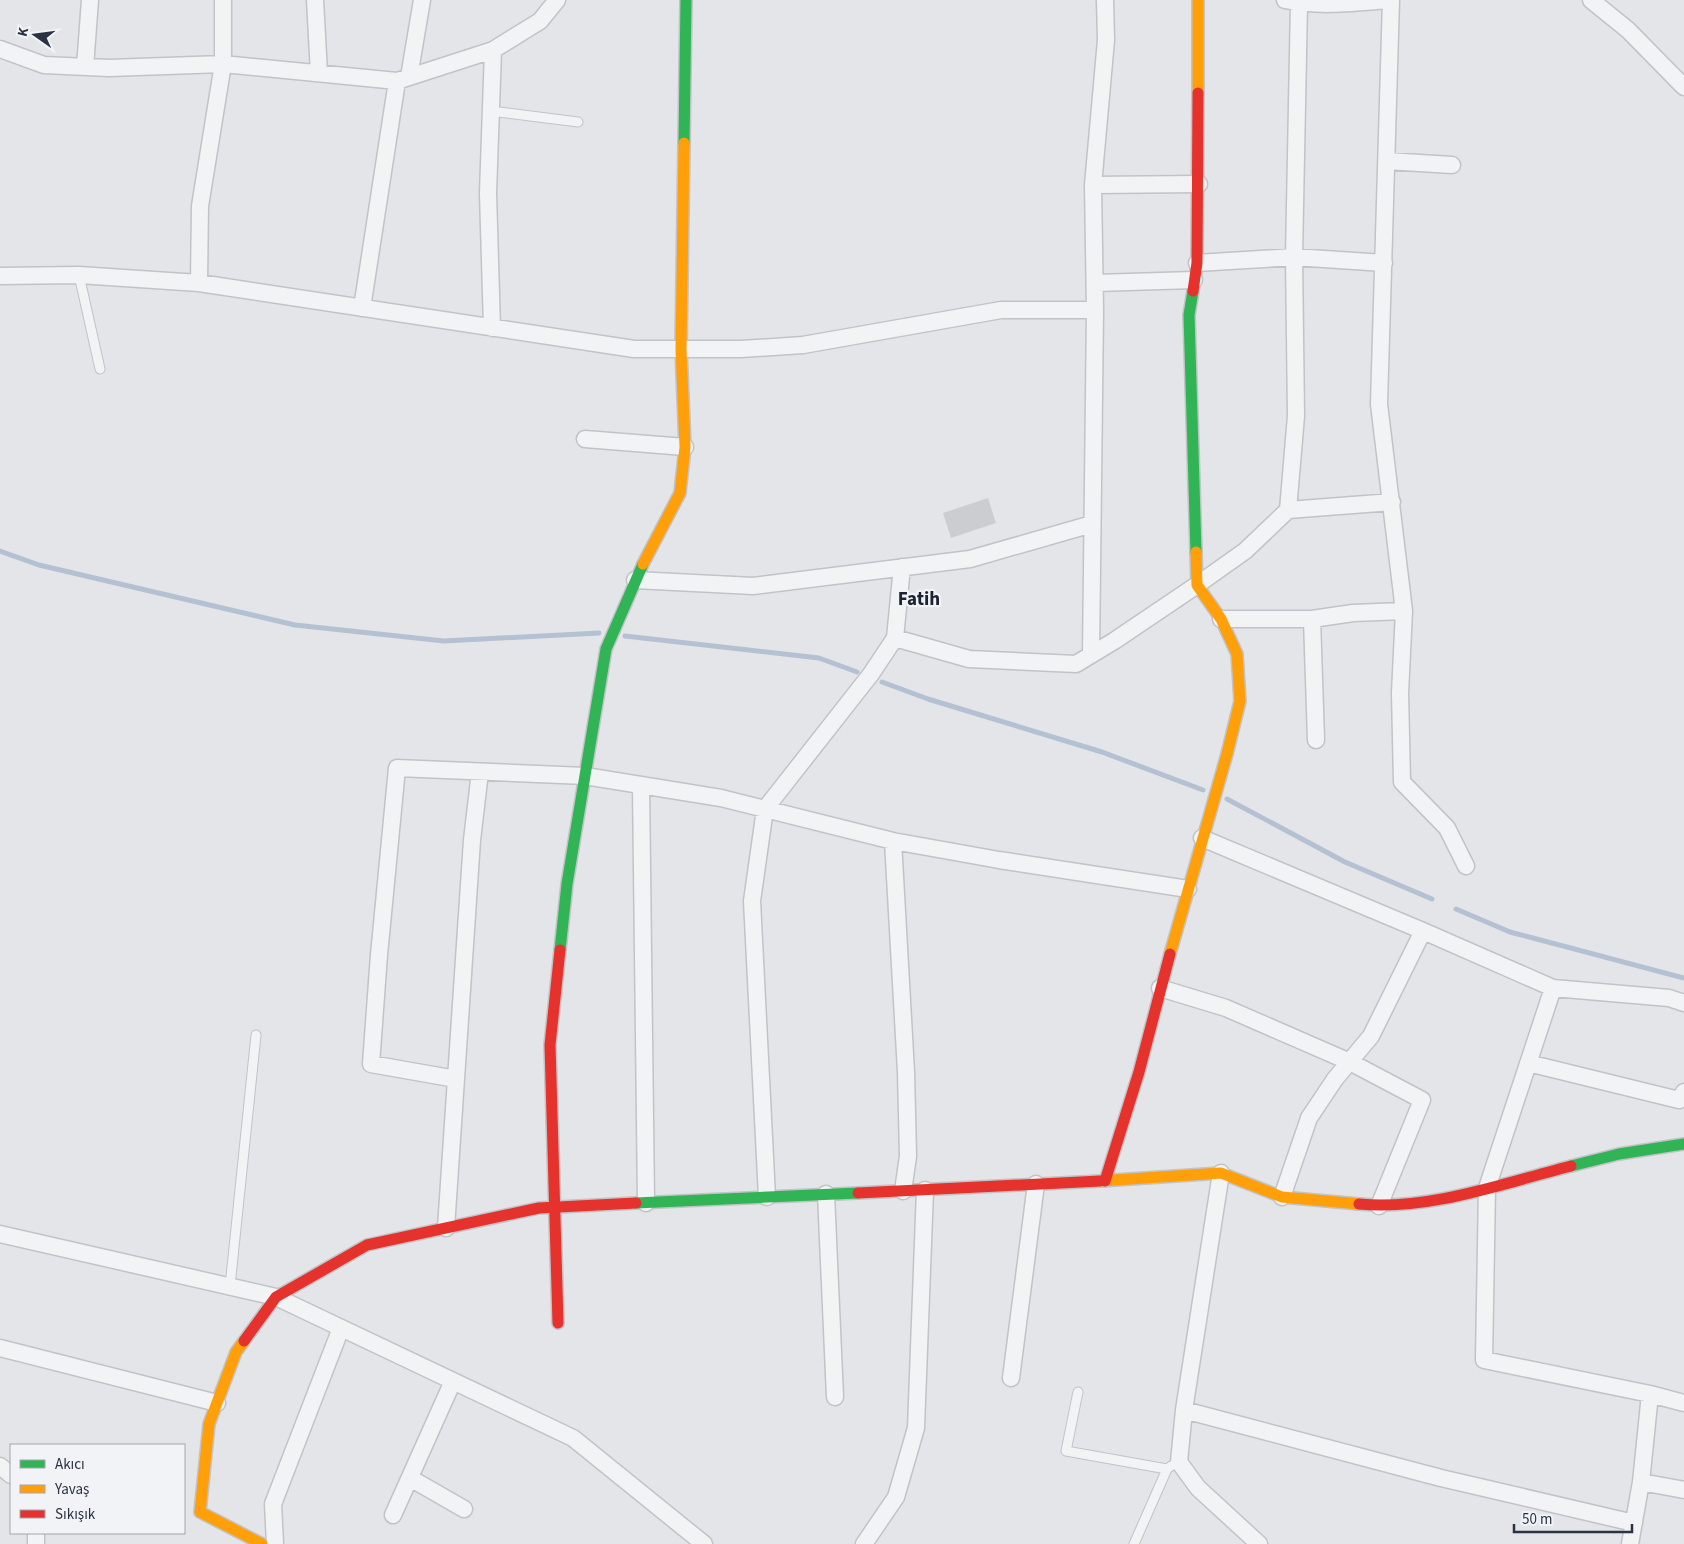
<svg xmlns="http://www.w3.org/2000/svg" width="1684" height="1544" viewBox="0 0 1684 1544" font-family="'Source Sans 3',sans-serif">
<rect width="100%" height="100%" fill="#e4e5e8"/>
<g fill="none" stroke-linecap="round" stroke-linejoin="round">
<path stroke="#b4c1d2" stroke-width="5" d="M0,551l39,14 256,60 149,16 155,-8
M625,636l194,22 38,14
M882,682l46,17 174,53 101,38
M1227,799l118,63 87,37
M1456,909l54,23 174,46"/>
</g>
<path fill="#cccdd0" d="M988,498l8,25 -45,15 -8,-25z"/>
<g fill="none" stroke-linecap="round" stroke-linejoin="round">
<defs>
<path id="lane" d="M491,111l87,11
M79,275l21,94
M230,1286l26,-251
M1078,1392l-12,59 101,18
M1134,1544l33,-75 4,-3"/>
<path id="street" d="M315,0l4,73
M1285,0c34,7 68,3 103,0
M1391,0l-12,404 25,207 -4,82 2,89 45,46 19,38
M1591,0l37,30 56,57
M0,49l44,16 65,3 114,-4 174,17 96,-31 47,-29 17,-21
M85,67l5,-67
M409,77l13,-77
M1387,161l65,4
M1093,185l106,-1
M1197,263l97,-6 90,6
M0,276l79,-1 120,8 435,66h107l62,-4 198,-35h94
M199,283l1,-77 23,-142v-64
M1095,283l99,-3
M362,308l35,-227
M492,328l-4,-135 5,-143
M585,439l100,8
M1288,510l8,-94 -2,-159 5,-254
M635,580l118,6 217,-27 122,-35
M1221,619h91l41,-6 51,-2
M1312,619l4,121
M895,638l74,21 107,5 38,-23 83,-56 48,-34 43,-41 104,-8
M1091,655l4,-345 -2,-125 13,-145 -1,-40
M641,785l5,418
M1202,838l221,93 130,57 116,10 15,5
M893,841l13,231 2,84 -5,35
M1160,988l66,20 124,54 72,38 -43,106
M1553,988l-66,200 -3,172 166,34 34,9
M1528,1063l151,37 5,-8
M456,1079l-85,-15 8,-109 18,-187 188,8 136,22 172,43 106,19 189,29
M1221,1173l-37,237 -5,52 19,26 61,56
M826,1194l9,203
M767,1197l-15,-296 13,-92 106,-135 24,-36 7,-71
M1282,1197l27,-79 26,-39 36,-43 52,-105
M446,1228l26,-388 8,-68
M0,1234l276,63 297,141 131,106
M0,1348l217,55
M1011,1378l25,-194
M1184,1410l257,68 193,45
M0,1466l11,9
M410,1478l54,31
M1641,1482l43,8
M393,1515l60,-134
M36,1533v11
M275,1544l-2,-40 68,-176
M864,1544l32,-47 20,-69 9,-238
M1630,1544l11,-62 9,-88"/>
<path id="fast" d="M684,143l2,-143
M1193,291l-4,24 7,237
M560,950l7,-66 39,-235 37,-85
M1571,1166l48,-12 65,-10
M636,1203l222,-10"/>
<path id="slow" d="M1198,93v-93
M643,564l37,-71 5,-46 -4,-98 3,-206
M1170,954l57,-200 13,-53 -3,-47 -16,-35 -24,-34 -1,-33
M1100,1181l121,-8 61,24 77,7
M244,1341l-8,11 -27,72 -9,88 62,32"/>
<path id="jam" d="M1193,291l4,-28 1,-170
M1105,1181l34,-109 31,-118
M858,1193l242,-12
M1359,1204c70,7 145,-21 212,-38
M558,1323l-8,-278 10,-95
M244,1341l32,-44 91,-52 172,-37 97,-5"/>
</defs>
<use href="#lane" stroke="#c2c3c6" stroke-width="11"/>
<use href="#street" stroke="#c2c3c6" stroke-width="19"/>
<use href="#fast" stroke="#c2c3c6" stroke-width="14"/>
<use href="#slow" stroke="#c2c3c6" stroke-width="14"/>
<use href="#jam" stroke="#c2c3c6" stroke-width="14"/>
<use href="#lane" stroke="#f2f3f5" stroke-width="9"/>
<use href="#street" stroke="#f2f3f5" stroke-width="16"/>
<use href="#fast" stroke="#30b455" stroke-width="11"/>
<use href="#slow" stroke="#ff9f0a" stroke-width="11"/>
<use href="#jam" stroke="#e5322d" stroke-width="11"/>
</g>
<g text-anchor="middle" stroke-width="4.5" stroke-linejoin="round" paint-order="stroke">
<g font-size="19" font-weight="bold" fill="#1d2332" stroke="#f1f3f7">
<text x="919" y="605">Fatih</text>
</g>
</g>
<rect x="10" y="1444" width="175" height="90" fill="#f1f3f7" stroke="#a2a6ae"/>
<rect x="20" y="1460" width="25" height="8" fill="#30b455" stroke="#a2a6ae"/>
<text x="55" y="1469" font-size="15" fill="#2b3241">Akıcı</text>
<rect x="20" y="1485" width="25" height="8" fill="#ff9f0a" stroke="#a2a6ae"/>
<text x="55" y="1494" font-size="15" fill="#2b3241">Yavaş</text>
<rect x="20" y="1510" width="25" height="8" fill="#e5322d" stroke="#a2a6ae"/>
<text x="55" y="1519" font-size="15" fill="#2b3241">Sıkışık</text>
<g transform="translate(35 35) rotate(284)" stroke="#f1f3f7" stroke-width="4" paint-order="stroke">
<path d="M0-4L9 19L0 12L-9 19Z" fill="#2b3241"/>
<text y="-8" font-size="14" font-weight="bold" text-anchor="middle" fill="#2b3241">K</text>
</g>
<path d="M1514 1524v8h118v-8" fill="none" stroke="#2b3241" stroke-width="2.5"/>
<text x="1522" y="1524" font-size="15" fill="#2b3241" stroke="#f1f3f7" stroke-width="4" paint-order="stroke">50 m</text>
</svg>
